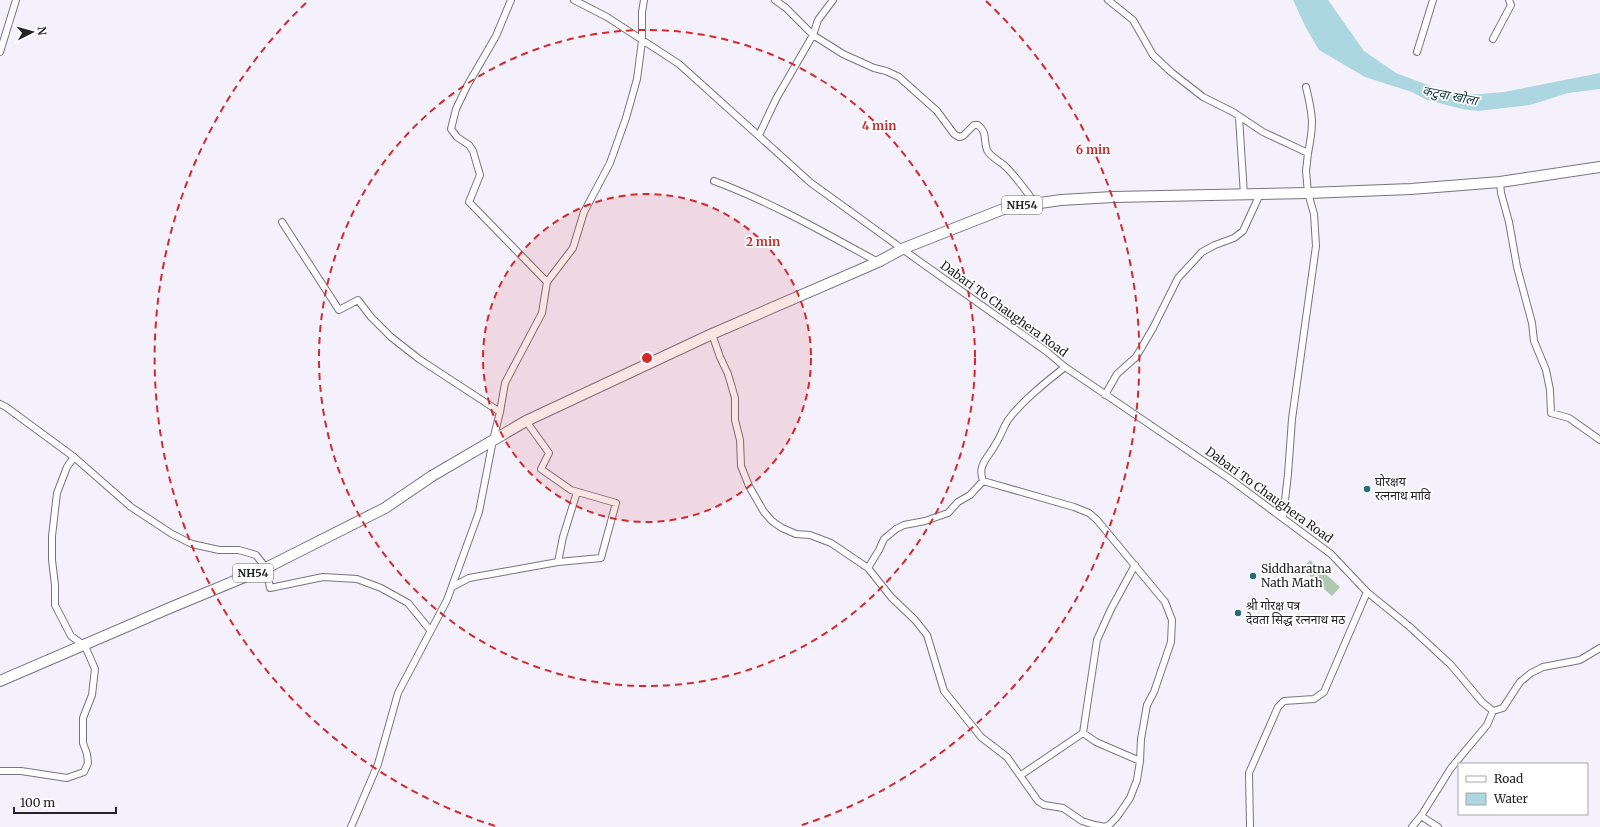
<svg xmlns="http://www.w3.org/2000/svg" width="1600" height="827" viewBox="0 0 1600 827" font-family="Merriweather,'Noto Sans Devanagari',serif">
<rect width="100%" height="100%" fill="#f4f1fd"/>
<path fill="#afc9b0" d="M1310,560l30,27 -8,9 -30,-27z"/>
<path fill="#acd6e0" d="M1293,0h35l36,51 32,22 56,21h28l24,-2 96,-19v16l-32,4 -38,12 -52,6 -16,-2 -35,-9 -15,-8 -47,-15 -46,-27 -13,-22z"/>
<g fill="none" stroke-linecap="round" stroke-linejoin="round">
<defs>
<path id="minor" d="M511,0l-15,36 -29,50 -11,23 -5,20 6,8 12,8 4,6 7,24 -11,27 78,80
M574,0l33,17 72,47 132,119 108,78 127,90 19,16 165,112 101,75 36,38 43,35 41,38 31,37 11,9 10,-3 17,-26 11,-9 12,-6 37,-7 20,-12
M775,0l11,8 27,27 30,19 31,14 12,3 13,6 38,34 17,23 5,3 4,-1 11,-11h4c10,8 5,15 9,25 3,7 13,11 19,17 11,11 20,24 29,36
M1108,0l25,20 20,35 18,17 32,25 30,15 30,20 45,21 -2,18 2,22 6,21 2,32 -24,173 -4,55 -5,44
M1493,39l18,-34 -2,-5
M0,52l16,-52
M1417,52l16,-52
M1306,87c7,29 8,37 2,66
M1239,117l5,78
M759,135l17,-36 37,-64 5,-15 15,-20
M714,181c57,21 111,52 164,81
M1500,182l1,11 8,29 8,45 15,56 2,18 12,29 4,20 1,23 18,5 31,22
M282,222l57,88 19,-10 13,17 20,20 28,22 81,53
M712,334l8,23 8,17 7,24v22l5,20 1,26 8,20 15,26 8,9 10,7 14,6 14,1 21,8 37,25 23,29 24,23 12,15 17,56 37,46 26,20 31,44 6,4 19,3 19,13 13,4 10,2 4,-2 8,-8 13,-19 7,-18 3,-19 1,-22 6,-34 7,-13 17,-50 1,-22 -7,-18 -68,-82 -8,-7 -15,-6 -91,-26c-6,-16 5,-23 12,-36 5,-7 8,-17 13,-25 14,-19 38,-38 57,-53
M1105,395l12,-21 19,-17 17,-29 25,-50 24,-26 13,-7 19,-7 9,-7 17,-37
M0,404l6,3 68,50 57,50 41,27 20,10 27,6h20l17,5 10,13 4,20 53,-11 34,2 24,9 27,15 22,27
M558,562l5,-25 14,-45
M1135,565l-24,44 -14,31 -14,93 13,9 44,19
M868,568l11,-18 5,-11 12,-10 8,-4 21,-4 23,-8 10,-11 12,-7 13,-14
M452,587l17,-9 89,-16 43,-4 15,-55 -45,-13 -30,-21 8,-16 -23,-32
M0,771h21l46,7 17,-6 4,-9 -1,-9 -4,-11v-25l9,-23 3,-26 -10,-23 -14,-10 -16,-31v-20l-3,-25v-24l5,-43 10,-26 7,-10
M1021,775l62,-42
M1421,816l17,11
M351,827l27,-63 20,-71 49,-93 32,-88 14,-72 7,-28 5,-29 37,-70 5,-31 26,-34 11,-36 26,-49 16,-45 11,-39 5,-38v-29l2,-12
M1250,827l-1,-54 29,-66 6,-6 30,-2 10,-7 43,-100
M1412,827l9,-11 30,-48 36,-43 6,-14"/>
<path id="primary" d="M0,681l172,-74 94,-39 119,-60 47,-32 94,-55 186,-87 166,-72 24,-13 104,-41 55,-8 52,-3 195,-4 103,-4 89,-7 100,-15"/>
</defs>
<use href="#minor" stroke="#777481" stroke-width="8"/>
<use href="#primary" stroke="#777481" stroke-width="12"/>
<use href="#minor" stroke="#fff" stroke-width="6"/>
<use href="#primary" stroke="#fff" stroke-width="10"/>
</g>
<circle cx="647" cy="358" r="164" fill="#d62828" fill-opacity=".12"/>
<g fill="none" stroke="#d62828" stroke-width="2" stroke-dasharray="7 5">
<circle cx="647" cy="358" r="164"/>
<circle cx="647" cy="358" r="328"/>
<path d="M495 826A492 492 0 0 1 308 1M986 1A492 492 0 0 1 799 826"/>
</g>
<g fill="#276c7c" stroke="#fff" stroke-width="1.5">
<circle cx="1367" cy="489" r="4"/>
<circle cx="1253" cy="576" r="4"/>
<circle cx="1238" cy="613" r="4"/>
</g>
<g text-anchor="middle" stroke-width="3.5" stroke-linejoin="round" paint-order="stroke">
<g fill="#fff" stroke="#666568" stroke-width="1">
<rect x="1002" y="196" width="40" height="18" rx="3"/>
<rect x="233" y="564" width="40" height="18" rx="3"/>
</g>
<g font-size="11" font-weight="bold" fill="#242328">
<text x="1022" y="209">NH54</text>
<text x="253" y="577">NH54</text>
</g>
<g font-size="12" fill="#242328" stroke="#fff">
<text transform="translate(1004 309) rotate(36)" y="4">Dabari To Chaughera Road</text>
<text transform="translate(1269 495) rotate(36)" y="4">Dabari To Chaughera Road</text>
</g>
<g font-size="12" fill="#242328" stroke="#fff" text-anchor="start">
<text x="1375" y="486">घोरक्षय<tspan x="1375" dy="14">रत्ननाथ मावि</tspan></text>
<text x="1261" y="573">Siddharatna<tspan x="1261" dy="14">Nath Math</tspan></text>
<text x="1246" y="610">श्री गोरक्ष पत्र<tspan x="1246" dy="14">देवता सिद्ध रत्ननाथ मठ</tspan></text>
</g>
<g font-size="13" font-style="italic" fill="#113941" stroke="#fff">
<text transform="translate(1450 95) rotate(11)" y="5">कटुवा खोला</text>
</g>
</g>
<circle cx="647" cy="358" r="6" fill="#d62828" stroke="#fff" stroke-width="2"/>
<g font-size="12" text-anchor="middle" font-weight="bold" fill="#d62828" stroke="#fff" stroke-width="3.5" stroke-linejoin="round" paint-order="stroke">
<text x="879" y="130">4 min</text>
<text x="1093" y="154">6 min</text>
<text x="763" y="246">2 min</text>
</g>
<rect x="1458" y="763" width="130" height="52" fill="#ffffff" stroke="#a7a7a9"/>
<rect x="1466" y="776" width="20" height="6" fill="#ffffff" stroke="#a7a7a9"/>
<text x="1494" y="783" font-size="12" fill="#242328">Road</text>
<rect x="1466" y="793" width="20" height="12" fill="#acd6e0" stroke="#a7a7a9"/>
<text x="1494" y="803" font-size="12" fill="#242328">Water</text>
<g transform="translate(32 32) rotate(84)" stroke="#ffffff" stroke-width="3" paint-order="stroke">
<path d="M0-3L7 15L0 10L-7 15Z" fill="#242328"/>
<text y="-6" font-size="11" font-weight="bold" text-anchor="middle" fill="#242328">N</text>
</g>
<path d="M14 807v6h102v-6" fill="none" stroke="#242328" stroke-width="2"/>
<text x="20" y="807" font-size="12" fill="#242328" stroke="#ffffff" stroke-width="3" paint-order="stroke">100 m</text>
</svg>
